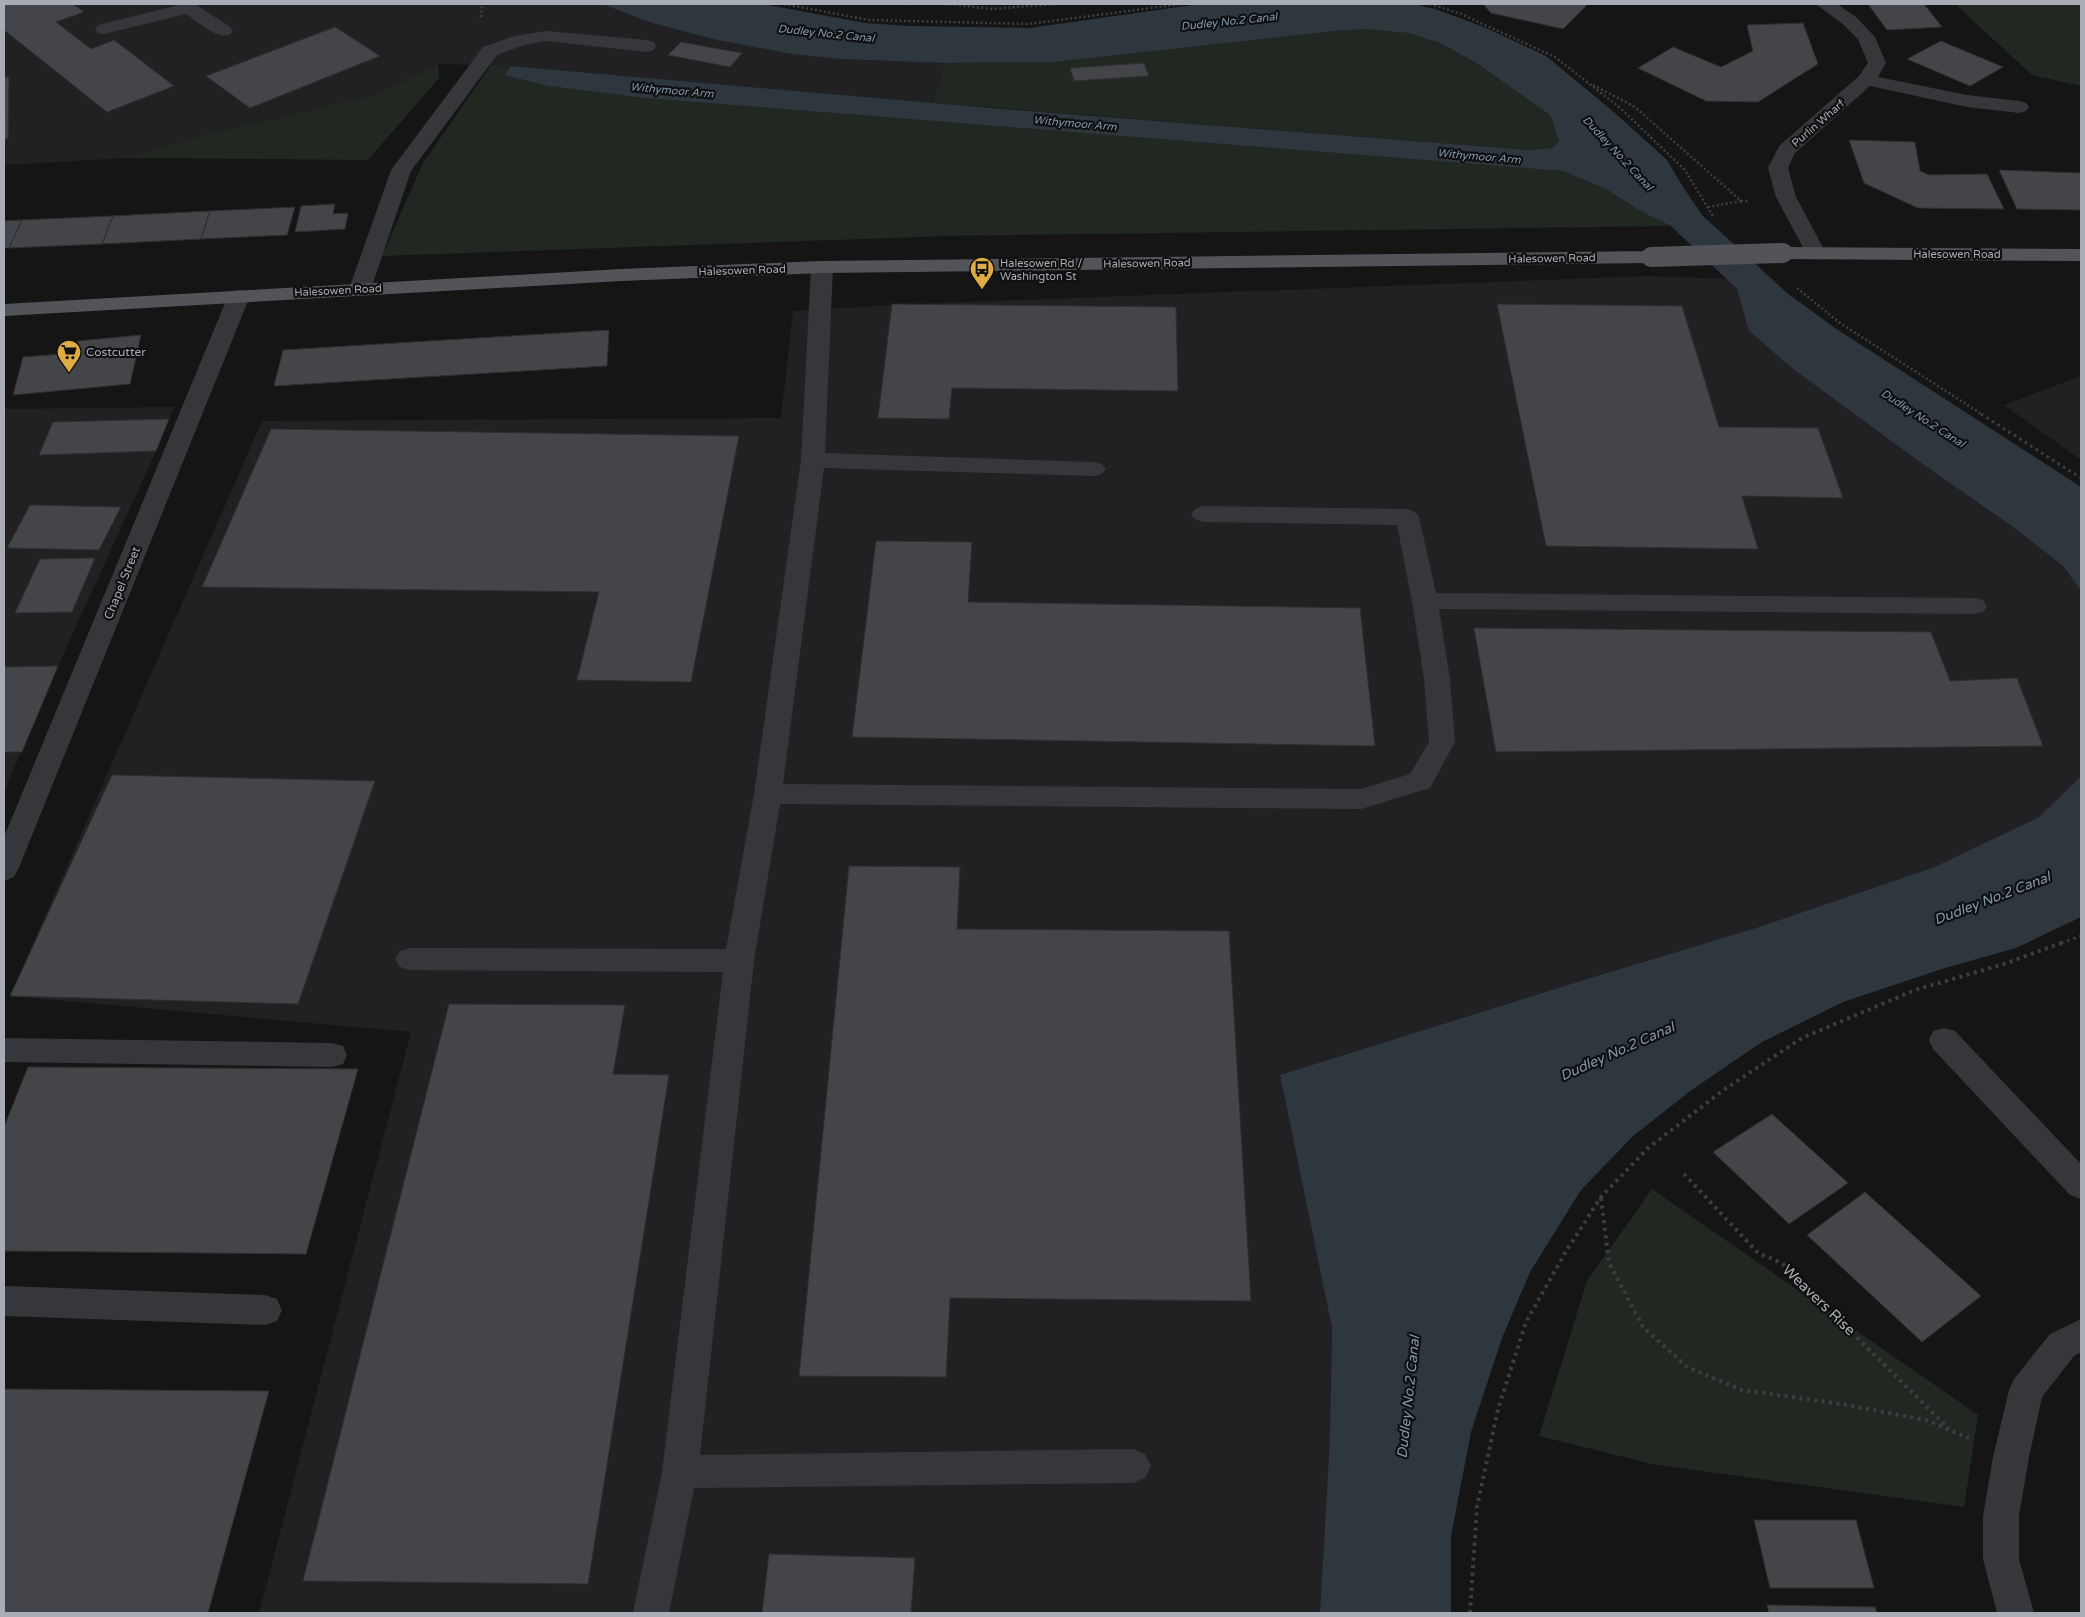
<svg xmlns="http://www.w3.org/2000/svg" width="2085" height="1617" viewBox="0 0 2085 1617" font-family="'Varela Round',sans-serif">
<rect width="100%" height="100%" fill="#151516"/>
<path fill="#212123" d="M4,4h598l50,19 65,17 124,19 104,4 -13,40 -421,-37 -73,-2 -61,30 -174,41 -76,23 -123,7z
M1648,276l78,3 11,10 12,42 44,38 131,96 92,64 47,37 18,25v185l-42,41 -107,51 -173,59 -172,52 -307,96 52,253 -2,108 -10,177h-1061l152,-581 -401,-36 252,-575 519,-3 12,-107 96,-6z
M2081,376v84l-77,-55z
M174,407l-18,44 -98,215 -54,126v-383z"/>
<path fill="#212822" d="M1955,4h126v82l-49,-11z
M1366,29l42,4 32,10 38,21 72,51 9,26 -7,7 -22,2 -598,-47 13,-40 109,-1 281,-31z
M438,64l1,14 -71,82 -241,-2 76,-23 174,-41z
M491,65l20,1 -6,9 44,11 95,12 919,73 43,18 38,24 27,13 -723,10 -566,20 41,-93z
M1652,1189l326,226 -14,92 -312,-43 -113,-28 48,-155z"/>
<path fill="#2f373e" d="M602,4h161l102,19 43,3 122,2 170,-24h214l21,5 49,18 62,29 69,57 52,47 16,27 19,28 85,78 48,35 246,159v104l-18,-25 -47,-37 -92,-64 -131,-96 -44,-38 -12,-42 -66,-63 -27,-13 -38,-24 -43,-18 -919,-73 -95,-12 -45,-11 7,-9 491,43 528,41 22,-2 7,-7 -9,-26 -72,-51 -38,-21 -32,-10 -42,-4 -31,2 -281,31 -109,1 -104,-4 -48,-5 -76,-14 -65,-17z
M2081,776v141l-65,31 -71,20 -102,34 -81,40 -69,47 -60,47 -52,54 -51,82 -28,66 -31,94 -20,104v77h-131l10,-177 2,-108 -52,-253 307,-96 172,-52 173,-59 107,-51z"/>
<path fill="#444549" stroke="#2f2f32" d="M4,4h69l11,8 -28,10 35,27 23,-9 60,46 -67,26 -103,-82z
M1483,4h99l5,1 -24,24 -72,-16z
M1868,4h56l18,23 -55,3z
M1803,23l15,41 -60,38 -52,-1 -68,-33 35,-21 48,20 32,-16 -6,-26z
M335,27l45,29 -130,52 -44,-32z
M1941,41l62,26 -33,19 -63,-27z
M681,42l61,11 -12,14 -62,-12z
M1144,63l5,13 -75,5 -4,-13z
M4,77h5l-1,61 -4,1z
M1849,140l66,2 5,29 9,4 58,-1 17,35 -86,-1 -54,-25z
M1999,170l82,3v37l-64,-1z
M335,204l-2,10 15,-1 -3,16 -50,3 6,-26z
M295,207l-8,28 -86,4 9,-28z
M210,211l-9,28 -99,5 11,-28z
M113,216l-11,28 -93,4 13,-28z
M22,220l-13,28h-5v-27z
M892,304l284,3 2,84 -226,-3 -3,31 -71,-1z
M1497,304l185,2 37,121 99,1 25,70 -101,-2 16,53 -212,-3z
M609,330l-2,36 -333,20 9,-36z
M141,335l-11,49 -117,11 10,-38 52,-4 3,-12z
M169,419l-13,32 -117,4 14,-33z
M271,429l468,7 -48,246 -114,-2 22,-88 -397,-5z
M30,505l91,2 -22,43 -92,-2z
M876,541l96,1 -4,60 392,6 15,138 -523,-9z
M95,558l-23,54 -57,1 25,-54z
M1474,628l457,4 19,49 67,-3 26,68 -547,6z
M58,666l-36,86h-18v-85z
M112,775l263,6 -77,223 -288,-8z
M849,866l111,1 -3,62 272,2 22,370 -301,-3 -4,79 -147,-1z
M449,1004l176,1 -12,69 56,1 -81,509 -285,-3z
M28,1067l330,2 -52,185 -302,-3v-124z
M1772,1114l76,69 -59,41 -76,-72z
M1865,1192l116,104 -59,46 -115,-107z
M4,1389l265,2 -61,222h-204z
M1754,1520h102l18,68h-104z
M769,1554l146,4 -4,55h-149z
M1767,1605l108,2 2,6h-108z"/>
<g fill="none" stroke-linecap="round" stroke-linejoin="round">
<path stroke="#3c3e42" stroke-width="2.5" stroke-dasharray="2 2.5" stroke-linecap="butt" d="M784,4l85,16 159,4 154,-20
M899,4h51
M950,4l41,5 66,-5
M1430,4l31,10 94,43 64,50 66,63 29,48
M481,17l1,-13
M1593,85l42,22 106,94h7
M1708,207l33,-6
M1797,288l43,35 143,92"/>
<path stroke="#3c3e42" stroke-width="3" stroke-dasharray="2.5 4" stroke-linecap="butt" d="M1981,414l100,64
M2061,943l20,-7"/>
<path stroke="#3c3e42" stroke-width="4" stroke-dasharray="3 4.5" stroke-linecap="butt" d="M1684,1174l74,79 24,10 167,166
M1601,1198l8,65 34,64 44,40 55,23 99,14 85,16 43,18
M1470,1613l7,-106 21,-98 28,-87 39,-69 36,-56 47,-49 77,-59 77,-51 113,-48 89,-26 60,-22"/>
<path fill="#36373b" fill-rule="evenodd" d="M174,4h21l35,23 3,4 -3,4c-15,4 -31,-13 -44,-21l-82,20 -6,-1 -3,-4 3,-4 77,-19z
M1816,4h21l19,13 19,20 11,26 -8,14 89,18 52,6 7,2 3,4 -3,4 -7,2 -52,-6 -97,-21 -75,67 -7,15 8,29 30,56 -3,4 -7,2 -7,-2 -3,-4 -30,-56 -8,-29 11,-22 80,-70 9,-13 -10,-24 -14,-14z
M546,31l101,9 7,2 2,4 -2,4 -7,2 -101,-11 -22,4 -27,10 -86,116 -40,118 -3,5 -8,1 -8,-1 -3,-5 42,-119 92,-123 31,-11z
M822,261l7,2 4,4 -8,186 269,9 8,2 4,5 -4,5 -8,2 -270,-8 -41,316 578,5 49,-15 19,-32 -5,-63 -12,-78 -15,-76 -194,-3 -8,-3 -4,-5 4,-5 8,-3 204,3 8,3 4,5 17,76 538,5 9,2 4,6 -4,6 -9,2 -535,-5 11,70 5,63 -25,46 -69,21 -581,-5 -26,157 -54,494 433,-6 12,5 6,12 -6,12 -12,5 -439,5 -25,125h-36l29,-141 61,-500 -313,-2 -10,-3 -5,-8 5,-8 10,-3 316,1 28,-155 47,-334 10,-193 4,-4z
M239,290l8,1 3,5 -232,574 -4,7 -10,4v-44l224,-541 3,-5z
M1944,1028l11,3 126,133v35l-11,-4 -137,-146 -4,-9 4,-9z
M4,1038l328,5 11,3 4,9 -4,9 -11,3 -328,-5z
M4,1286l261,9 12,4 5,11 -5,11 -12,4 -261,-9z
M2081,1319v33l-7,4 -32,41 -13,60 -10,59v43l15,54h-37l-14,-54v-43l10,-59 16,-67 5,-11 36,-45z"/>
<path fill="#525459" fill-rule="evenodd" d="M1783,247l298,2v12l-298,-2 -7,-2 -3,-4 3,-4z
M1651,251l7,2 3,4 -3,4 -7,2 -829,10 -201,8 -617,35v-12l617,-35 201,-8z"/>
<path stroke="#525459" stroke-width="20" d="M1651,257l132,-4"/>
</g>
<defs>
<symbol id="bus-pin" viewBox="-11 -11 22 30"><path d="M0 17L-7.5 6A9.5 9.5 0 1 1 7.5 6Z" fill="#deab44" stroke="#101011"/><path d="M-5-6H5V4H4V6H2V4H-2V6H-4V4H-5ZM-3.5-4V0h7V-4ZM-3.5 1.2v1.5H-2V1.2ZM2 1.2v1.5H3.5V1.2Z" fill="#111"/></symbol>
<symbol id="supermarket-pin" viewBox="-11 -11 22 30"><path d="M0 17L-7.5 6A9.5 9.5 0 1 1 7.5 6Z" fill="#deab44" stroke="#101011"/><path d="M-6-5.5h2.5l.6 2H6L4.5 2H-2.5L-4.4-4H-6ZM-1.5 3.2a1.3 1.3 0 1 0 .1 0ZM3 3.2a1.3 1.3 0 1 0 .1 0Z" fill="#111"/></symbol>
</defs>
<g fill-rule="evenodd">
<use href="#bus-pin" x="968" y="255" width="28" height="38"/>
<use href="#supermarket-pin" x="55" y="338" width="28" height="38"/>
</g>
<g text-anchor="middle" stroke-width="4.5" stroke-linejoin="round" paint-order="stroke">
<g font-size="11" font-style="italic" fill="#8299ac" stroke="#101011">
<text transform="translate(1229 21) rotate(-6)" y="4">Dudley No.2 Canal</text>
<text transform="translate(826 33) rotate(6)" y="4">Dudley No.2 Canal</text>
<text transform="translate(672 90) rotate(5)" y="4">Withymoor Arm</text>
<text transform="translate(1075 123) rotate(5)" y="4">Withymoor Arm</text>
<text transform="translate(1618 153) rotate(47)" y="4">Dudley No.2 Canal</text>
<text transform="translate(1479 156) rotate(5)" y="4">Withymoor Arm</text>
<text transform="translate(1923 418) rotate(33)" y="4">Dudley No.2 Canal</text>
</g>
<g font-size="11" fill="#a8acb5" stroke="#101011">
<text transform="translate(1818 123) rotate(-41)" y="4">Purlin Wharf</text>
<text x="1957" y="258">Halesowen Road</text>
<text transform="translate(1552 258) rotate(-1)" y="4">Halesowen Road</text>
<text transform="translate(1147 263) rotate(-1)" y="4">Halesowen Road</text>
<text transform="translate(742 270) rotate(-2)" y="4">Halesowen Road</text>
<text transform="translate(338 290) rotate(-3)" y="4">Halesowen Road</text>
</g>
<g font-size="11" fill="#a8acb5" stroke="#101011" text-anchor="start">
<text x="1000" y="267">Halesowen Rd /<tspan x="1000" dy="13">Washington St</tspan></text>
</g>
<g font-size="12" fill="#a8acb5" stroke="#101011" text-anchor="start">
<text x="86" y="356">Costcutter</text>
</g>
<g font-size="12" fill="#a8acb5" stroke="#101011">
<text transform="translate(122 583) rotate(-68)" y="4">Chapel Street</text>
</g>
<g font-size="14" font-style="italic" fill="#8299ac" stroke="#101011">
<text transform="translate(1992 898) rotate(-21)" y="5">Dudley No.2 Canal</text>
<text transform="translate(1617 1051) rotate(-24)" y="5">Dudley No.2 Canal</text>
<text transform="translate(1408 1397) rotate(-84)" y="5">Dudley No.2 Canal</text>
</g>
<g font-size="15" fill="#a8acb5" stroke="#101011">
<text transform="translate(1819 1300) rotate(44)" y="5">Weavers Rise</text>
</g>
</g>
<rect width="2085" height="1617" fill="none" stroke="#a8acb5" stroke-width="10"/>
</svg>
